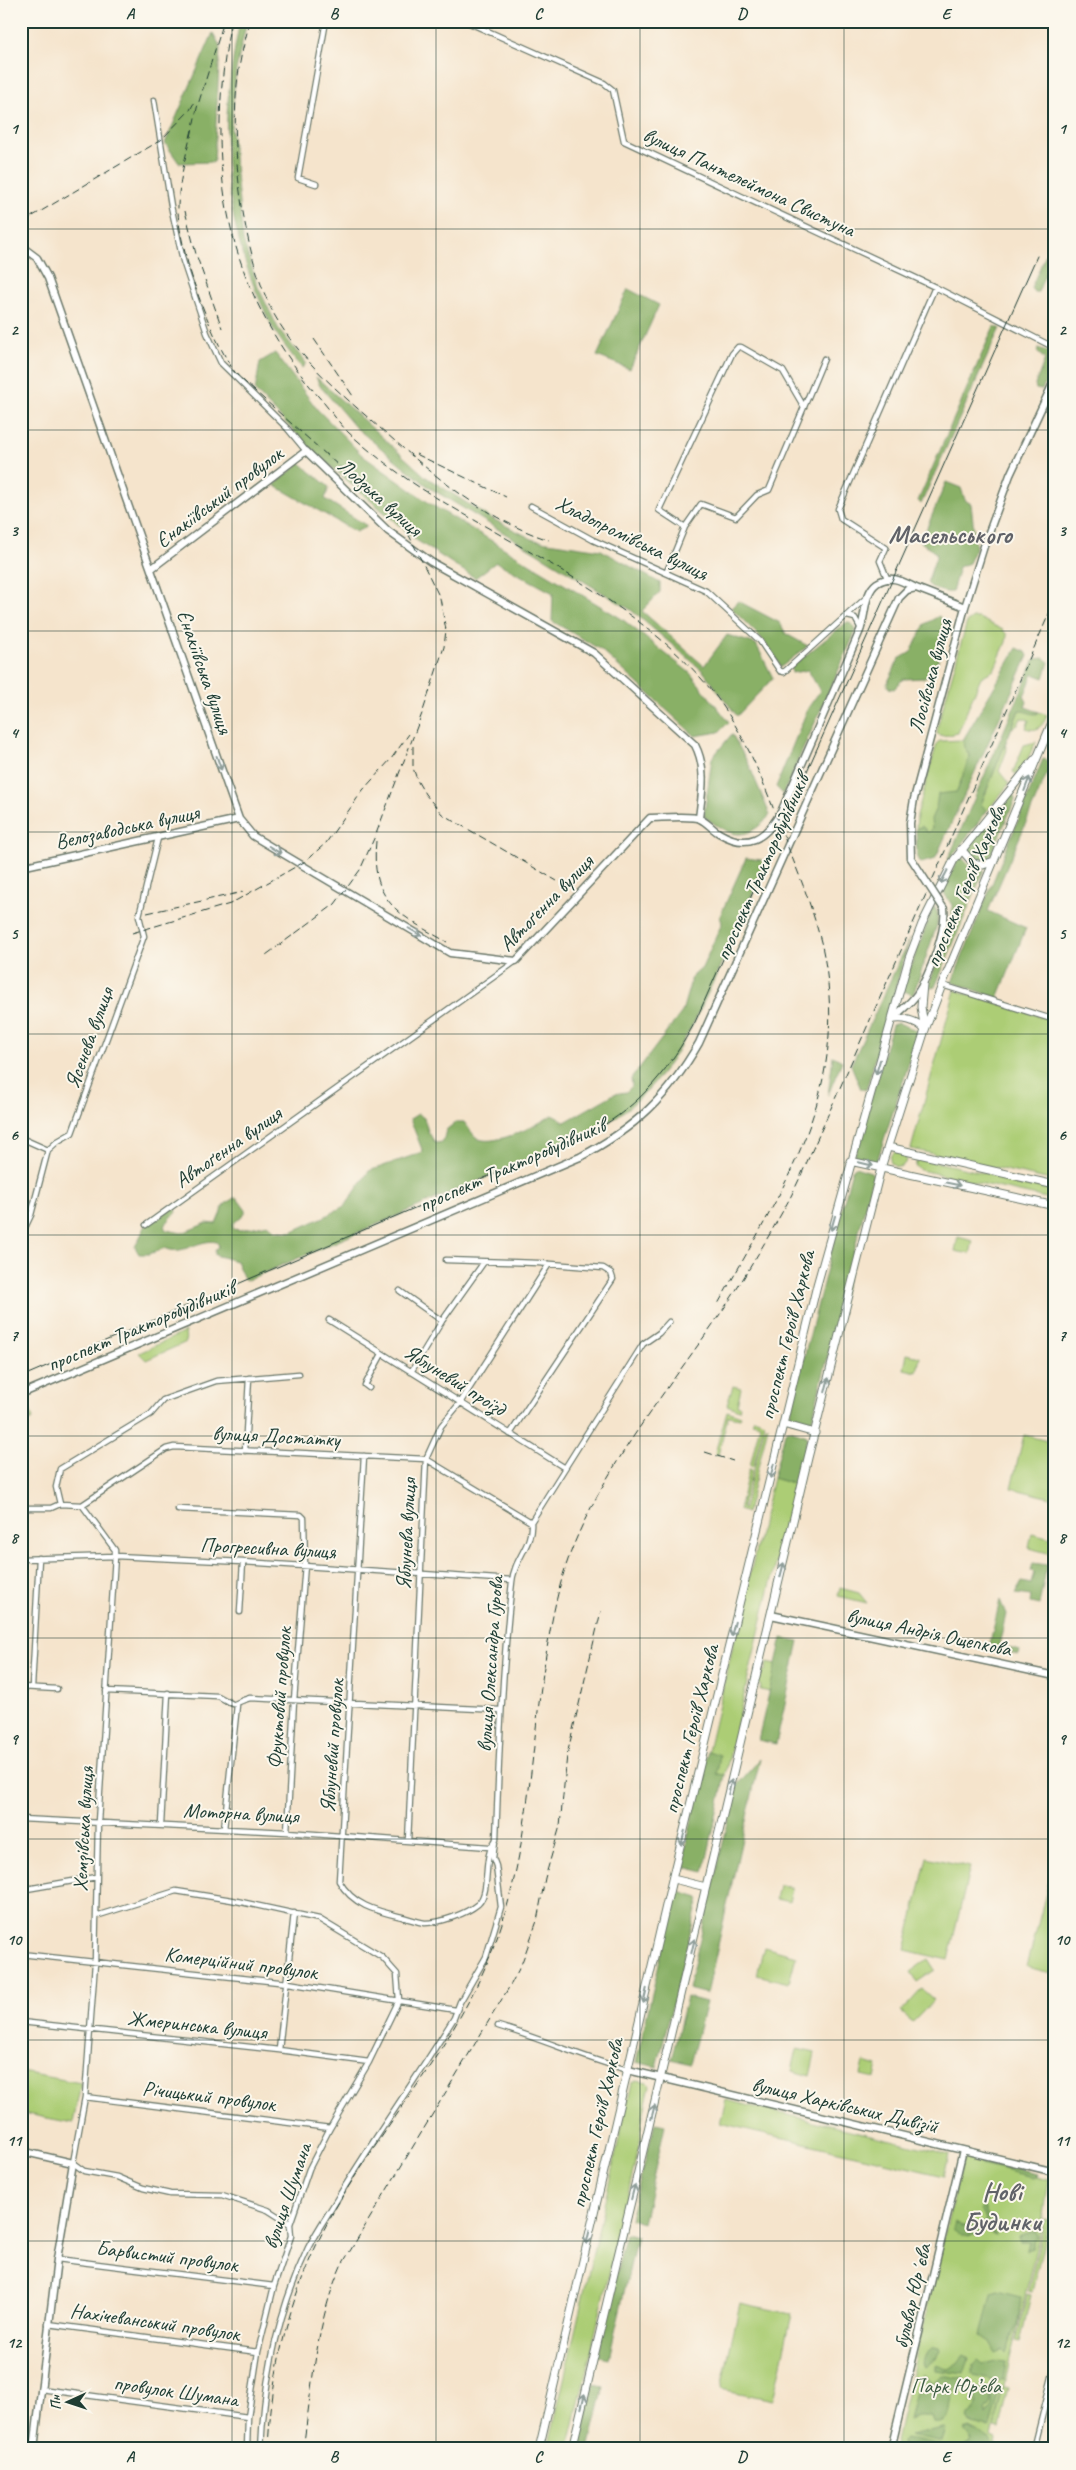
<svg xmlns="http://www.w3.org/2000/svg" width="1076" height="2470" viewBox="0 0 1076 2470" font-family="Caveat,sans-serif">
<rect width="100%" height="100%" fill="#fbf7ec"/>
<filter id="ink" filterUnits="userSpaceOnUse"><feTurbulence type="fractalNoise" baseFrequency=".02" numOctaves="2"/><feDisplacementMap in="SourceGraphic" scale="10" xChannelSelector="R" yChannelSelector="G"/><feConvolveMatrix kernelMatrix="1 2 1 2 8 2 1 2 1" color-interpolation-filters="sRGB"/></filter>
<filter id="wash" filterUnits="userSpaceOnUse"><feTurbulence type="fractalNoise" baseFrequency=".0096" numOctaves="4" result="noise"/><feDisplacementMap in="SourceGraphic" scale="20" xChannelSelector="R" yChannelSelector="G"/><feGaussianBlur stdDeviation="1.12" result="paint"/><feColorMatrix in="noise" values="0 0 0 0 0 0 0 0 0 0 0 0 0 0 0 0 0 1.4 0 .05"/><feComposite in="paint" operator="in"/></filter>
<g filter="url(#wash)">
<rect width="100%" height="100%" fill="#f5e4cc"/>
<path fill="#accd75" stroke="#668554" d="M973,618h6l24,12 4,5 -1,7 -12,28 -13,7 -23,56 -15,3 -6,-2 1,-9 29,-103z
M1019,710l18,4 2,-2 8,3c-4,10 -9,18 -21,13l3,-8 -8,-2 -3,7 -6,3z
M963,740l1,7 6,9 -13,36 -9,2c-10,12 -16,20 -16,35l-4,4 -6,-7 -6,3 1,-14 20,-72 3,-2z
M1036,742l-9,18 -11,14 -3,-2 11,-27z
M1005,744l2,6 -8,21 10,13 -22,27 -6,-6z
M955,990l100,31v160l-144,-32z
M890 1159a8 8 0 1 1 16 0a8 8 0 1 1-16 0Z
M918,1158l137,31v11l-135,-30 -5,-4z
M958,1237l15,4 -3,13 -15,-3z
M185,1332l1,10 -4,2 -36,16 -7,-7z
M907,1354l13,3 -3,15 -13,-3z
M733,1386l8,2 -4,17 3,1 -1,4 -12,-5z
M21,1400l7,4 5,15 -12,5z
M727,1411l14,5 -1,2 -12,-2 -10,39 -3,-2z
M754,1418l10,4 -11,45 -3,-1 10,-42 -8,-2z
M765,1426h3l-21,87 -8,-3 10,-41 3,1 -10,38 2,1z
M1024,1435l31,8v56l-44,-11z
M773,1478l24,7 -29,109 -43,181 -8,-1 -9,-23z
M1032,1533l23,6v16l-26,-7z
M840,1588l19,5 8,10 -29,-7z
M767,1662l10,2 -6,28 -11,-2 1,-5 -2,-1 3,-13h3z
M927,1857l43,10 -22,93 -43,-10z
M1049,1881l6,2v91l-28,-7z
M779,1885l13,3 -3,14 -13,-3z
M764,1947l32,9 -7,27 -32,-8z
M928,1959l7,11 -18,12 -7,-10z
M922,1989l12,11 -21,22 -12,-10z
M797,2049l18,4 -5,23 -18,-5z
M864,2062l14,4 -3,12 -14,-3z
M21,2072l60,11 -8,40 -52,-10z
M637,2080l10,2 3,3 -9,40v13l-73,311h-20l84,-366z
M726,2100l223,54 -5,22 -224,-53z
M965,2157l72,16 -1,3 12,3 -6,44 -50,213 5,2 -2,11h-101l60,-255z
M1045,2219l4,1 -17,72 -4,-1z
M1027,2294l4,1 -11,47 -4,-1z
M740,2303l52,11 -19,86 -52,-11z
M1004,2387l5,1 -9,40 -5,-1z"/>
<path fill="#89b066" stroke="#54764d" d="M240,21h7l-11,49 -5,58 12,112 15,47 20,41 28,35 -4,5c-10,-13 -21,-26 -29,-40 -53,-103 -56,-196 -33,-307z
M213,33l7,13 -6,116 -35,1 -14,-20z
M1055,233v38l-8,-2 -9,23h-4l-3,-4z
M628,289l31,16 -29,64 -33,-13z
M994,326l6,2 -79,176 -3,-3z
M1038,348l12,4 5,8 -13,30 -6,-1 -1,-4 10,-26 -8,-7z
M275,353l42,56 46,47 69,49 190,114 68,54 39,49 -10,10 -24,4 -94,-86 -49,-29 1,-28 -57,-31 -21,16 -59,-38 -104,-90 -57,-59 5,-29z
M316,377l110,100 61,39 47,24 67,10 59,33v9l-18,19 62,55 23,-31 29,9 17,34 -36,38 -34,-45 -72,-61 -201,-122 -75,-61 -35,-41z
M300,463l29,24 -4,12 42,27 -11,6 -82,-47z
M946,482l15,6 4,12 6,4 5,44 -7,15 -10,4 -7,25c-7,1 -20,-3 -25,-9l10,-29 -16,-12z
M738,601l42,22 6,11 22,12 -27,21 -18,-27 -32,-32z
M939,616l4,6 -5,39 -13,17 -22,1 -9,10 -5,-1 -2,-4 12,-25 12,-7 14,-28z
M847,622l6,3 3,6 -73,163 -7,-7 32,-79 12,-17 -12,-21 -16,3 -1,-6z
M1017,648l9,4 2,4 -93,203 -14,4 -4,-7 -1,-27 6,-3 6,7 4,-4 -1,-10 5,-11 2,-14 19,-2 13,-36 -6,-9 -1,-7z
M1043,658l6,4 -5,16 -11,-4 -9,22 3,6 -2,5 14,5 -5,2 -15,-4 -38,94 6,7 -41,53 89,-205z
M732,734l17,31 21,50c-24,28 -40,22 -66,1l8,-58z
M1043,759l9,3 -64,149 38,17 -28,70 -46,-16z
M1010,794l4,2 1,4 -26,59 -12,2 -11,-14z
M960,856l10,9 14,5 -49,117 -3,1 -3,-3 23,-68v-12l-10,-15z
M746,858l16,2 2,9c-15,34 -31,68 -46,102 -30,67 -56,122 -124,160l-349,150 -9,-20 -21,-6v-4l4,-5 -2,-4c-19,-4 -35,15 -52,6l-16,6h-10l-4,-7 11,-22 28,-18 2,5 -12,14 2,4 16,3 25,-10 9,1 8,-19 10,-7h3l8,11v4l-12,11v5l7,1 28,-6 8,7 15,1 33,-15 22,-12 23,-34 54,-19 -13,-33 8,-5 6,4 4,13 7,12 8,-1 3,-12 10,-8h8c4,5 10,15 15,17 17,7 59,-14 73,-24l13,7 49,-28 12,-2 6,-6 -1,-7 51,-67 10,-35 10,-9 20,-45 -2,-7z
M934,906l4,8 -1,11 -24,70 -11,-5z
M910,938l-44,152 -5,-1 -10,-24z
M898,1023l18,7 2,5 -41,126 -3,2 -17,-3 -2,-6 37,-129z
M833,1056l9,5 -14,34z
M855,1167l16,5 2,3 -62,249 -20,-4 -2,-3 63,-247z
M789,1430l16,5 2,3 -10,47 -24,-7 12,-46z
M1033,1563l14,2 -8,40 -9,-2 1,-7 -16,-2 7,-12 9,2 3,-12 -3,-1z
M1000,1600l6,14 -7,31 20,6 -1,4 -29,-7z
M782,1638l17,3 -23,103 -18,-4z
M708,1751l12,4 -3,19 8,1 -21,97 -23,-6z
M760,1759l-53,235 -19,-5 49,-204z
M676,1891l23,7 -42,169 -21,-5z
M687,1997l19,5 -16,62 -19,-5z
M655,2123l10,2 -22,98 -13,-4z
M979,2160l57,13v2l-3,2 -52,-12z
M984,2206l12,30 -3,-1 -2,-8h-4c-10,9 -21,13 -34,2l2,-7 8,4h11l10,-3 2,-4 -6,-10z
M1031,2232h5l1,4 -4,5v7l-6,2 2,-9h-8l-2,-5z
M626,2233l11,3 -28,122 -12,-3z
M998,2291l23,6 -3,24 -12,33 -3,-4 -7,3 -6,-11 -9,-6 10,-41 1,-2z
M934,2348l6,1 1,3 -4,6 -13,9 -2,-4 3,-7z
M964,2355l5,3 -5,16 -29,-4v-4l4,-1 10,4 6,-3z
M978,2360l5,4 14,-3 9,1 -3,17 -6,3 -23,-6 -2,-2 2,-10z
M921,2373l12,10 8,-8 23,4c-2,6 -9,8 -12,15 -5,12 1,31 -19,29l-2,-6h-14l-8,3z
M594,2384l10,2 -15,63h-10z
M984,2386l4,2c3,8 5,16 -3,22l1,6 6,-10v-18l3,-2 6,1 -11,41 -19,-4 -3,-3 1,-5c5,-2 11,-9 8,-16l-5,3 2,-10z
M944,2428l2,1 -4,13 -31,-7z
M969,2428l23,12 2,9h-33l9,-5 2,-4 -8,-10z
M906,2437l34,8v4h-36l-1,-9z"/>
</g>
<g filter="url(#ink)">
<g fill="none" stroke-linecap="round" stroke-linejoin="round">
<defs>
<path id="street" d="M465,21l139,62 9,7 11,51 311,146 120,61
M154,100l17,106 12,55 24,72 14,30 66,65 19,23
M316,184l-18,-6 28,-157
M804,407l20,-48
M531,506l62,34 113,51 54,50 20,30 4,1 83,-75
M667,571l18,-44 16,-23 35,13 21,-22 12,-5 35,-83 -21,-36 -42,-24h-3l-6,7 -73,156 26,17
M887,578l-7,-17 6,-13 -45,-29 -3,-10 97,-222
M847,616l8,2 6,11
M942,985l113,35
M21,1138l27,12
M21,1210l10,5
M21,1218l10,-3
M146,1225l370,-264
M21,1236l10,-21 17,-65 10,-9 14,-8 72,-197 -5,-20 19,-78
M446,1260l92,3 65,5 8,5 2,6 -103,155
M400,1291l42,30
M329,1320l236,148
M411,1372l31,-51 42,-59
M369,1388l-4,-3 17,-31
M245,1451l4,-73
M364,1456l-25,425c14,25 38,30 63,36 8,2 15,5 23,6 15,0 41,-9 53,-19 14,-13 3,-47 18,-64 3,-87 6,-172 16,-258 2,-24 21,-36 19,-60l112,-178 16,-11 10,-11
M60,1504l-4,-17 4,-18 91,-55 12,-14 53,-19 83,-7
M82,1505l33,45v6l-17,266 -3,141 -10,134 -12,66 11,8 33,6 26,11 27,6 52,1 46,15 22,14
M21,1508h30l9,-4 22,1 84,-56 8,-2 252,12 105,63
M178,1509l123,6 3,3 1,47 -11,135 -7,132
M21,1559l94,-3 128,6 269,18
M240,1612l3,-50
M21,1687l36,2
M32,1687l7,-129
M106,1691l112,5c24,13 9,8 32,2l250,12
M21,1819l266,13 202,15
M161,1825l7,-132
M224,1829l13,-124
M408,1841l18,-382 15,-33 19,-23 89,-139
M21,1890l75,-13
M96,1916l80,-25 56,9 87,19 63,38 15,17 2,26 -30,62 -39,66 -21,41 -19,55 1,12 -17,50 -16,66 -10,65 -1,32
M21,1954l267,29 168,27
M21,2022l258,28 90,12
M498,2026c44,13 86,32 130,44
M279,2050l15,-137
M85,2097l245,31
M57,2259l217,27
M48,2324l210,28
M41,2389l207,28
M261,2449c3,-70 17,-138 47,-201 9,-18 21,-35 31,-52 37,-61 78,-118 115,-178l6,-16 26,-45 15,-50 -5,-41 -3,-8 2,-17
M1034,2449l21,-84"/>
<path id="secondary" d="M21,246l16,12 11,20 191,541 14,17 197,117 66,8 134,-143c11,0 42,-3 50,1 7,3 12,10 19,14 29,17 46,6 62,-21 26,-60 52,-119 78,-179 7,-14 4,-40 18,-50 14,-9 25,-2 39,5
M151,569l155,-118 82,80 43,31 163,91 101,92c12,23 7,48 4,73
M911,858l-1,-35 4,-24 51,-192 20,-64 25,-68 45,-96
M21,867l218,-48
M892,1019c8,-8 18,-15 25,-25 12,-18 30,-64 27,-85
M21,1394l559,-237c55,-29 88,-60 119,-114l200,-445 8,-8 9,-2 49,19
M771,1615l284,61
M628,2070l427,102
M21,2151l52,12 -16,96 -23,190
M891,2449l72,-299"/>
<path id="primary" d="M961,849l12,14 10,2 11,-4
M923,984l-2,23 4,23
M891,1020c11,-3 26,0 34,10
M888,1147l167,38
M850,1161l205,45
M783,1424l32,9
M673,1879l33,8
M539,2449l136,-582 142,-582 92,-327 13,-34 32,-64 80,-100
M572,2449l236,-991 73,-290 44,-138 17,-45 113,-270"/>
</defs>
<use href="#street" stroke="#6a7769" stroke-width="7"/>
<use href="#secondary" stroke="#6a7769" stroke-width="9"/>
<use href="#primary" stroke="#6a7769" stroke-width="9"/>
<use href="#street" stroke="#fff" stroke-width="4.5"/>
<use href="#secondary" stroke="#fff" stroke-width="6"/>
<use href="#primary" stroke="#fff" stroke-width="7"/>
<path stroke="#1f3d34" stroke-width="1" d="M21,1377l573,-246c47,-26 76,-63 101,-109l342,-766"/>
<path stroke="#1f3d34" stroke-width="1" stroke-dasharray="8 4" stroke-linecap="butt" d="M231,21c-27,141 -7,264 87,375 10,11 19,25 30,36 19,18 52,43 74,57 90,56 207,109 278,188 45,49 66,112 89,173 13,31 25,63 33,96 31,143 -38,240 -104,358
M250,21c-4,16 -9,32 -11,48 -11,67 3,188 36,247 28,49 78,88 120,125 45,40 95,80 154,99
M192,130c-6,25 -13,51 -14,76 -1,42 34,136 59,169l166,148 37,75 6,32 -2,17 -21,64 -47,123 -16,36 -25,34 -69,51
M191,137l6,-29 27,-87
M185,211l11,43 26,74
M21,223l140,-83 29,-30 5,-9
M314,339l39,57
M416,454l90,43
M413,746v22l5,14 7,12 17,20 115,67
M376,841c-6,62 24,74 71,101
M147,913l96,-21
M132,933l98,-29 74,-42 22,-19 37,-53 28,-31 18,-25
M705,1452l28,9
M268,2449c4,-90 27,-174 74,-252 48,-78 109,-150 145,-234 40,-91 42,-193 56,-290 7,-44 14,-88 31,-129 38,-91 105,-168 159,-249 20,-32 39,-64 57,-97 11,-21 20,-44 30,-65 18,-41 36,-81 54,-122 61,-136 121,-274 181,-411
M303,2449c9,-61 13,-127 38,-183l170,-282 10,-19 16,-44 8,-43 15,-52 7,-71 34,-144"/>
<defs>
<path id="secondary-bridge" d="M911,858l33,51"/>
</defs>
<use href="#secondary-bridge" stroke="#6a7769" stroke-width="9" stroke-linecap="butt"/>
<use href="#secondary-bridge" stroke="#fff" stroke-width="6"/>
</g>
<defs><path id="oneway-shaft" d="M-6 0H5M1.5-3L5.5 0L1.5 3" fill="none" stroke-width="1.6" stroke-linecap="round" stroke-linejoin="round" transform="scale(1.25)"/></defs>
<g stroke="#8f9e9a">
<use href="#oneway-shaft" transform="translate(219 763) rotate(71)"/>
<use href="#oneway-shaft" transform="translate(1027 784) rotate(-69)"/>
<use href="#oneway-shaft" transform="translate(275 850) rotate(32)"/>
<use href="#oneway-shaft" transform="translate(944 877) rotate(118)"/>
<use href="#oneway-shaft" transform="translate(415 932) rotate(30)"/>
<use href="#oneway-shaft" transform="translate(878 1067) rotate(106)"/>
<use href="#oneway-shaft" transform="translate(866 1164) rotate(13)"/>
<use href="#oneway-shaft" transform="translate(953 1184) rotate(12)"/>
<use href="#oneway-shaft" transform="translate(833 1223) rotate(106)"/>
<use href="#oneway-shaft" transform="translate(827 1385) rotate(-76)"/>
<use href="#oneway-shaft" transform="translate(772 1471) rotate(104)"/>
<use href="#oneway-shaft" transform="translate(782 1570) rotate(-76)"/>
<use href="#oneway-shaft" transform="translate(733 1629) rotate(104)"/>
<use href="#oneway-shaft" transform="translate(730 1787) rotate(-77)"/>
<use href="#oneway-shaft" transform="translate(683 1838) rotate(104)"/>
<use href="#oneway-shaft" transform="translate(693 1946) rotate(-77)"/>
<use href="#oneway-shaft" transform="translate(645 1996) rotate(103)"/>
<use href="#oneway-shaft" transform="translate(653 2112) rotate(-76)"/>
<use href="#oneway-shaft" transform="translate(633 2192) rotate(-76)"/>
<use href="#oneway-shaft" transform="translate(588 2237) rotate(103)"/>
<use href="#oneway-shaft" transform="translate(583 2401) rotate(-77)"/>
</g>
</g>
<path fill="none" stroke="#1f3d34" stroke-width="1" stroke-opacity="0.55" d="M232,21v2428M436,21v2428M640,21v2428M844,21v2428M21,229h1034M21,430h1034M21,631h1034M21,832h1034M21,1034h1034M21,1235h1034M21,1436h1034M21,1638h1034M21,1839h1034M21,2040h1034M21,2241h1034"/>
<g text-anchor="middle" stroke-width="4" stroke-linejoin="round" paint-order="stroke">
<g font-size="21" fill="#1f3d34" stroke="#fbf7ec">
<text transform="translate(749 182) rotate(25)" y="7">вулиця Пантелеймона Свистуна</text>
<text transform="translate(219 497) rotate(-37)" y="7">Єнакіївський провулок</text>
<text transform="translate(380 497) rotate(42)" y="7">Лодзька вулиця</text>
<text transform="translate(632 538) rotate(26)" y="7">Хладопромівська вулиця</text>
<text transform="translate(205 672) rotate(71)" y="7">Єнакіївська вулиця</text>
<text transform="translate(930 676) rotate(-75)" y="7">Лосівська вулиця</text>
<text transform="translate(127 827) rotate(-12)" y="7">Велозаводська вулиця</text>
<text transform="translate(762 867) rotate(-66)" y="7">проспект Тракторобудівників</text>
<text transform="translate(965 886) rotate(-67)" y="7">проспект Героїв Харкова</text>
<text transform="translate(546 903) rotate(-46)" y="7">Автоґенна вулиця</text>
<text transform="translate(89 1038) rotate(-70)" y="7">Ясенева вулиця</text>
<text transform="translate(228 1147) rotate(-35)" y="7">Автоґенна вулиця</text>
<text transform="translate(512 1165) rotate(-24)" y="7">проспект Тракторобудівників</text>
<text transform="translate(141 1326) rotate(-23)" y="7">проспект Тракторобудівників</text>
<text transform="translate(787 1335) rotate(-76)" y="7">проспект Героїв Харкова</text>
<text transform="translate(455 1380) rotate(32)" y="7">Яблуневий проїзд</text>
<text transform="translate(276 1436) rotate(3)" y="7">вулиця Достатку</text>
<text transform="translate(406 1534) rotate(-87)" y="7">Яблунева вулиця</text>
<text transform="translate(268 1548) rotate(3)" y="7">Прогресивна вулиця</text>
<text transform="translate(929 1632) rotate(12)" y="7">вулиця Андрія Ощепкова</text>
<text transform="translate(490 1664) rotate(-86)" y="7">вулиця Олександра Гурова</text>
<text transform="translate(279 1698) rotate(-86)" y="7">Фруктовий провулок</text>
<text transform="translate(691 1729) rotate(-76)" y="7">проспект Героїв Харкова</text>
<text transform="translate(332 1746) rotate(-86)" y="7">Яблуневий провулок</text>
<text transform="translate(241 1813) rotate(3)" y="7">Моторна вулиця</text>
<text transform="translate(83 1829) rotate(-87)" y="7">Хемзівська вулиця</text>
<text transform="translate(241 1963) rotate(7)" y="7">Комерційний провулок</text>
<text transform="translate(197 2025) rotate(6)" y="7">Жмеринська вулиця</text>
<text transform="translate(209 2096) rotate(7)" y="7">Річицький провулок</text>
<text transform="translate(845 2105) rotate(13)" y="7">вулиця Харківських Дивізій</text>
<text transform="translate(597 2123) rotate(-77)" y="7">проспект Героїв Харкова</text>
<text transform="translate(287 2196) rotate(-71)" y="7">вулиця Шумана</text>
<text transform="translate(167 2256) rotate(7)" y="7">Барвистий провулок</text>
<text transform="translate(912 2296) rotate(-77)" y="7">бульвар Юрʼєва</text>
<text transform="translate(155 2322) rotate(8)" y="7">Нахічеванський провулок</text>
<text transform="translate(176 2391) rotate(8)" y="7">провулок Шумана</text>
</g>
<g font-size="21" fill="#3b5a41" stroke="#fbf7ec">
<text x="956" y="2393">Парк Юр’єва</text>
</g>
<g font-size="26" font-weight="bold" fill="#606268" stroke="#fbf7ec">
<text x="950" y="543">Масельського</text>
<text x="1002" y="2200">Нові<tspan x="1002" dy="30">Будинки</tspan></text>
</g>
</g>
<rect width="1076" height="2470" fill="none" stroke="#fbf7ec" stroke-width="55"/>
<g transform="translate(68 2402) rotate(267)" stroke="#fbf7ec" stroke-width="4" paint-order="stroke">
<path d="M0-4L9 19L0 12L-9 19Z" fill="#1f3d34"/>
<text y="-8" font-size="14" font-weight="bold" text-anchor="middle" fill="#1f3d34">Пн</text>
</g>
<rect x="28" y="28" width="1020" height="2414" fill="none" stroke="#1f3d34" stroke-width="2"/>
<g font-size="16" text-anchor="middle" font-weight="bold" fill="#1f3d34">
<text x="130" y="19">A</text>
<text x="334" y="19">B</text>
<text x="538" y="19">C</text>
<text x="742" y="19">D</text>
<text x="946" y="19">E</text>
<text x="14" y="134">1</text>
<text x="1062" y="134">1</text>
<text x="14" y="335">2</text>
<text x="1062" y="335">2</text>
<text x="14" y="536">3</text>
<text x="1062" y="536">3</text>
<text x="14" y="738">4</text>
<text x="1062" y="738">4</text>
<text x="14" y="939">5</text>
<text x="1062" y="939">5</text>
<text x="14" y="1140">6</text>
<text x="1062" y="1140">6</text>
<text x="14" y="1341">7</text>
<text x="1062" y="1341">7</text>
<text x="14" y="1543">8</text>
<text x="1062" y="1543">8</text>
<text x="14" y="1744">9</text>
<text x="1062" y="1744">9</text>
<text x="14" y="1945">10</text>
<text x="1062" y="1945">10</text>
<text x="14" y="2146">11</text>
<text x="1062" y="2146">11</text>
<text x="14" y="2348">12</text>
<text x="1062" y="2348">12</text>
<text x="130" y="2462">A</text>
<text x="334" y="2462">B</text>
<text x="538" y="2462">C</text>
<text x="742" y="2462">D</text>
<text x="946" y="2462">E</text>
</g>
</svg>
